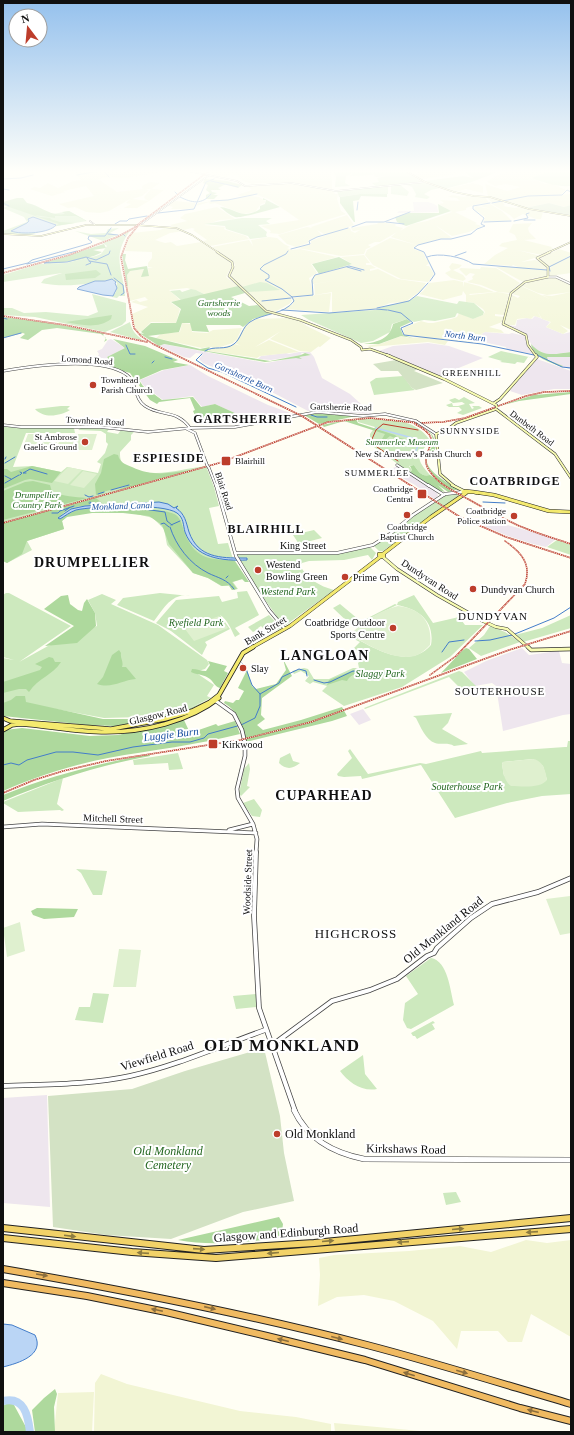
<svg xmlns="http://www.w3.org/2000/svg" width="574" height="1435" viewBox="0 0 574 1435" font-family="'Times New Roman',serif">
<rect width="100%" height="100%" fill="#fffef4"/>
<path fill="#eee6ee" d="M413,202h15l6,2 3,2 1,6 -41,1 2,-2h15z
M535,316l15,6 -4,5 17,7 8,-2v20l-23,3 -12,-6 -5,-5 -4,-9 -22,-10 11,1 1,-6 10,-2 5,1z
M485,332l24,2 3,-1 13,3 2,10 7,8 -27,-4 -1,-3 -23,-5 4,-5 -6,-3z
M111,339l14,9 -18,9 3,4 -2,3h-3l-4,-6 -3,-2 1,-2 -2,-3 5,-2 6,-9z
M428,343l21,3 34,12 -44,18 -60,-25 14,-5z
M163,344l103,19 45,-8 -7,-2h-3l1,2 -31,5 -13,-1 3,-3 25,-3 3,1 10,-2h11l4,5 8,21 28,16 22,20 -64,-3 -40,-21 -18,-7 -3,-5 -3,2 -41,-17 -4,-4 4,-5 -7,-1 -6,5 -6,-1 -24,-11z
M547,357h24v13l-23,-10z
M537,359l34,12v18h-17l-32,6 -12,-4z
M190,365l18,11 60,29 28,10 -6,1 -6,-3 -32,8 -37,-17 -13,3 -9,-11 -30,4 -20,-15 -3,-5 24,-10z
M398,466l39,26 1,4 -4,3 -19,-14 -27,-15z
M492,521l23,6 41,12 -10,8 -13,-3 -25,-8 -24,-10z
M522,648l7,7 30,-4 3,12 9,1v50l-8,1 -60,16 -7,-45 -4,-3 -17,3 -11,-14 22,-11z
M363,709l8,11 -12,5 -9,-11z
M47,1095l3,112 -47,-4v-105z"/>
<path fill="#f2f5d4" d="M74,171h29l6,6 -11,2 19,13 27,-3 -2,-1v-2l8,-4 10,1 -9,6 13,1 -15,11 -4,-2 -1,-2 7,-8h-6l4,1 -7,6 -10,3 17,2 -12,7h-13l7,-4 -5,-1 4,-4 -21,12 -9,2 -14,-1 -11,-5 -7,1 -9,-4 39,-9 -4,1 -8,-10 -23,5 2,1 -13,4 -22,-7 5,-2 5,1 8,-5 10,5 15,-7 7,-1 2,2z
M104,171h64h-12l3,2 -35,5 -13,-1z
M213,171h117l2,7v11l-39,-6h-37l-2,1 37,-1 42,8 2,3h3l-1,5 4,12 5,3 -66,20 -11,-1 2,-1 -1,-2 -9,-4 38,-6 3,2 -33,-23 -12,-4 1,-2 -7,3 8,1 6,4v2l-4,1 -6,8 -12,2 -28,-11 -5,1 -1,-2 -13,4 2,-3 46,-6 -7,-2 15,-5 -5,-4 6,-2 -10,-3 -5,-4 1,-2 -9,-1 -3,3 -18,-3z
M416,171h39l4,3 -37,5 -9,-5 6,-1z
M507,171h43l-18,7 13,6 5,-1 16,7 -6,5 11,-1v11l-6,2 -16,-4 -24,5 -22,-8 -11,3 -5,-6h2l-1,-1 -3,-12 22,7 14,-4 -15,-3 -11,2 -8,-4 3,-3z
M473,183l10,3v7l-17,-4 -11,3 -9,-3z
M452,195l12,2 3,-1 18,1 4,6 -11,1 -12,4v2l-11,2 22,11 -2,1 7,2 -13,6 -17,4 -17,-11 17,13 -12,1 -23,6 -26,-8 6,-5 -17,10h-5l-7,3 3,2 -5,2 -2,5 -23,2 -43,-8 13,-4v-3l20,-8 -7,1 -7,-4 5,5 -13,5 -1,3 -12,4 -9,-3 -9,-9 29,-8 5,1 -1,-1 36,-12 7,10 -17,6 13,-3 1,3 4,2 5,-3 -7,1 -2,-3 26,-4 2,-2 16,2 1,1 -1,1 8,2 -3,3 12,-7 15,-3 25,-9 -13,-8 5,-1 -4,-3 20,1 -3,-3 -9,-1z
M175,201l20,2v2l-1,3 -7,1h-16l2,-2 -6,-2z
M502,201l2,1 -1,1 2,2 -2,1 12,2 4,-1 24,5 -2,7h-5l-13,-5 -9,5 -4,-4 -18,-11z
M490,204l12,7 9,9 -7,1h-20l1,-4 -11,-8 2,-3 15,3 -11,-3z
M217,207l18,12 -15,1 -16,5 21,2 -1,2 2,1 20,6 3,3 -39,7 -7,-5 4,-1 -14,-10 2,-1 -3,-1 -8,2 -11,-3 -3,-2 17,-4 -7,-3 5,-4z
M532,223l-4,5 1,4 7,7 -12,1 28,7 -1,1 4,1 -13,6 -25,-5 24,6 -20,6 14,-2 6,2 5,4 1,10 -13,2 -11,4 -27,-15h22l-5,-2 -1,1 -28,-2 11,-9 13,-7 -9,-2 3,-3 15,-3 -2,-5 -6,-3 4,-8z
M167,227l17,4 -14,2 -15,7 10,3 6,-1 6,4 24,-4 28,19 3,5 -6,11 12,9 -32,9 -10,-5h-2l-7,-2 -18,2 11,10 -10,2 10,7 -4,14 -25,-1 -9,9 -4,1 -4,-7 -2,-11 16,-7 -17,-5 5,-2 4,2 8,-2 -3,-3 -15,4 -3,-15 1,-1 -1,-10 3,-4 15,-2 4,7 -1,-8 5,-1h-5v-4l4,-5v-6l-27,-1 2,-8 5,-10 28,-3z
M269,237l8,1 7,6 6,3 -3,1 5,2 8,-1 37,8 -26,7 6,9 -8,5 4,13 -1,4 -22,2 2,4 -3,3 -16,9 -9,-4 -27,-26 -6,-7 4,-11 -1,-2 -22,-16 37,-7 4,6 -2,-6z
M390,238l27,7 -4,3 3,2 7,2 3,7 4,3 -4,4h3l5,8 -6,8 -27,-3 -28,-14 -8,-10 2,-5z
M559,249l12,4v2l-16,9 16,-8v17l-21,3v-8l4,-3 -4,2 -11,-8z
M364,255l6,8h-4v2h5l5,3 -6,1v2l8,-2 20,10 28,4 -4,7 -17,12 -15,1 -18,7 -40,2v-20l-17,3 -1,-11 25,-4 -26,4 -2,-2 1,-4 3,-3 37,-11 -11,-7z
M452,263l10,2 -3,3 -6,2 10,5 3,4 -3,2 -12,-3 -6,-5 6,-3 -2,-3z
M481,267l15,1 24,15 -11,10 -11,-1 -17,-7 -14,-3 6,-3 -1,-2 3,-3 -5,-1 -4,3 -7,-7 2,-1 19,1z
M550,277h5l16,8v7l-24,3 -9,-2 -16,-7 11,-6z
M454,280l9,2v5l1,-5 15,4 15,6 -25,2 1,1 27,-3 12,2 -5,21 -9,-1v2l9,1 -2,5 -13,5 12,3 3,3 -19,-1 -4,2 6,3 -8,6 -75,-8 -1,-7 18,-7 7,2h5l18,-4 6,-2 2,-4 14,6 10,-4 2,-3 -2,-3 -9,-6 -8,-1v-7l-3,-4 -1,4 -19,5 -24,-6 4,-3 6,-8z
M521,286l31,14 -10,-5 10,1 19,-4v38l-11,-5 8,6 -5,3 -17,-7 5,-5 -9,-3 -5,-9 4,8 -7,-2 -3,3 -5,-1 -9,1 -2,6h-10l-1,-2 8,-28 6,3 2,-2 -8,-2z
M331,293l-2,19 -46,-3 10,-5v-6z
M288,318l10,2 9,6 24,12 -11,9 -25,-11 24,10 -8,6 -11,-1 -30,-12 11,-8 -26,16 14,-7 30,12 -39,4 -3,2 -49,-7 5,-4 7,1 15,-4 6,2 -6,-3 11,-19 8,-5z
M182,323l9,1 1,8 15,1 6,-3 29,-2 -5,11 -4,4 -13,4h-13l-5,1 -46,-10 6,-5 18,-1z
M401,336l8,2 16,-1 23,4 -3,4 -17,-3 -58,5 -3,-1 16,-3z
M526,1240l21,3 24,-3v97l-40,-23 -9,28h-14l-10,-11h-37l-4,18 -24,-28 -39,-20 -30,-6 -27,2 -19,9 2,-31 -1,-17 15,-3 75,-4 51,-5 31,6z
M101,1374l26,10 113,27 56,6 35,7v8h-237l1,-49z
M94,1392l-2,40h-38l4,-39z
M334,1423l97,9h-96z"/>
<path fill="#cde9be" fill-rule="evenodd" d="M333,171h36l4,4 -23,1 2,-2 -1,-3v3l-5,2 -1,7 5,3 -15,1 1,-10z
M370,171h35l17,11 -23,2 10,8 -2,4 -16,-2v-9h-3v9h-28l-21,3 -2,-6 40,-4 -5,-4 7,-1 -2,-4 9,-2 -10,1z
M462,171h38l-31,12 -1,-1v1l-24,6 -19,-8 38,-5 11,2z
M549,171h22v15c-14,1 -26,-3 -39,-8z
M412,183h13l15,5 -9,2 -7,4 6,3 -3,2 -12,-2 1,-3 -4,-7 -5,-2z
M8,206l14,5 31,3 16,-3 18,10 -30,5 -29,10 -25,-2v-3l24,-9 -3,-5 -21,-9z
M242,218h30l-6,3 4,3 -12,1 9,7 -1,3 1,2 -17,2 -2,-3 -22,-7 -1,-3 -21,-2z
M119,228l-9,5 7,2 -32,14 18,-8 -28,-10 16,3 15,-1 2,-4z
M130,231c-19,26 -7,37 -5,65h-6l-2,2 -5,-1 4,-5 1,-9 -4,-4c-24,5 -47,9 -72,4l3,-4 18,-6 -59,9v-7l36,-11 27,-1 30,-7 5,-2 6,-8 -4,-3z
M260,282l7,1 13,7 -32,2 -6,-5z
M191,289l5,1 10,5 -25,5 -11,-9 10,-1 2,2z
M92,294l34,9v18l-4,4 -17,7 -70,-15 -32,-2v-7h9l12,5 22,-1 42,4 10,-4z
M417,296l40,8 2,-3 15,2 10,9 -1,3 -10,4 -16,-6 -2,4 -20,4 -11,-1 -10,2 -7,-3 -15,5 -2,8 -17,9 -12,2 -52,-23 -8,-5 74,-5c14,-7 29,-5 42,-14z
M130,322c2,9 6,13 14,19l-34,-9z
M118,342l17,7 -5,-2 -3,-3 28,7 1,2 3,1h-30l-3,2h9l-21,2 5,-1v-3l9,-1 -4,-4h2z
M501,351l33,7 -6,-1 -4,6 -7,-1 -2,2 -15,-2 2,-1 -14,-4z
M403,376l9,12 3,2 -41,5 -4,-13 6,-4z
M464,397l11,6 -6,1 3,5 2,-1 -2,-2h7l3,2 -19,7 -6,-2 5,-3 -3,-3h-10l-3,-2 6,-2 1,3h5l7,-2 -3,-2 -9,1 -4,-3 6,-2 4,2z
M61,406h9l-3,3 3,1c-10,6 -26,9 -35,-1z
M358,419c25,-1 55,-2 71,20l-1,5c-14,13 -9,18 2,31 -9,2 -12,-4 -16,-10l-5,1 3,4 -3,2 -35,-25 -4,-8v-5l5,-7 -17,-5z
M3,426l15,2h56l1,5h-49l-13,34 19,-1 29,6 6,-5 31,6 3,-9 -4,-2 8,-9 3,-9 -2,-2v-8l-5,-3 -23,-1 3,-2 28,1 -2,3 11,2 3,-4 13,2 -3,3v5l-11,12c0,3 0,8 2,10 2,3 7,5 10,7 26,9 48,0 74,-3l8,21 5,19 -10,2 9,36 10,-1 4,13 14,22 -13,4 5,7 -6,1 -3,-4h-8l-13,-8 -15,-5 -26,-28 -3,-16 -11,-11 -21,-5h-30l-2,-4 -31,6 -7,6 2,8 -37,12 5,9 -25,13 -4,-2z
M455,493l4,3 -76,55h-4l-5,-5c23,-14 55,-49 81,-53z
M314,530l8,8 -23,6 -6,-9z
M557,540l14,5v10l-24,-8z
M368,547l3,1 5,5 -4,7 -4,-5 -24,5 -35,1 -7,2 -2,3c8,13 19,20 34,24l-48,35h-3l-30,-42 -16,-29h101z
M247,591l12,24 -24,13 5,6 -5,3c-4,-8 -8,-18 -15,-22l10,14 -25,13 2,3 -5,10 -31,-24 -15,-8 20,-23 43,-4 3,6 16,-4 -1,-6z
M6,593h3l62,33 -52,36 29,-16 20,-7 29,-13 -2,-13 -7,-13 14,-6 14,6 -5,4 47,21 49,35 2,4 -4,5 -10,3 19,13 -7,11 4,2 -23,11 -47,8 -37,1 -76,-14 -25,8v-54l11,2 -11,-3v-62z
M160,593l30,3c-3,0 -7,-1 -10,0 -12,3 -19,16 -26,25l-37,-16 6,-7z
M414,595l19,28 26,-6 6,8h18l-33,32 -48,30 -58,19 -22,-15 5,-5 -14,-4 -3,2 -5,-3 4,-5 -8,-5 -7,3 -2,-3 12,-3 4,1 6,10h15l24,-11h6l-1,-5 6,-6 -10,-9 6,-6 -12,-6 1,-1c24,12 59,36 82,10 4,-24 -12,-36 -34,-40l1,-3z
M340,604l18,15 6,1 31,-16 2,1 -41,20 -2,3 -21,-20z
M269,615l12,13 -12,6 -2,-2 7,-4 -6,-5 -3,1 1,2 -3,2 -2,-2 -3,2 1,1 -6,3 -5,-5z
M571,615v13l-48,14 -8,-7 27,-7z
M490,626l15,6 15,10 -39,14 -12,-8 15,-13z
M459,671l3,1 15,15 -6,2 2,2 -3,1 -2,-2 -4,2 -15,-15 -84,32 -1,-1z
M452,713l-4,10 -6,6 26,15 -14,2c-6,-4 -12,-1 -19,-3 -9,-3 -15,-17 -19,-25l-3,-2z
M568,741h3v53l-29,2 -35,7 -52,15 -34,-53 -59,14 -1,-3 -17,1 -6,-1 -1,-2 15,-16 -4,-7 2,-2 18,25 52,-11 6,1 55,-13 1,2 83,-6h2zM533,759l10,7 4,14 -43,-4 -2,-12 1,-2z
M178,753l5,16 -14,1 -1,-7 -34,2 -1,-5z
M290,753l3,8 7,2c-7,6 -14,7 -21,0l1,-5z
M249,763l1,6 -3,17 3,1 -9,9 -2,-2 5,-25z
M63,778l-6,26 7,6 -2,1 -2,-1 -42,2 -15,-9v-1z
M254,799l8,11 -2,7 -8,-1 -9,-13z
M76,869l31,2 -5,24h-9l-12,-22z
M431,958c17,3 19,32 23,47l-43,24 -4,-1 -4,-8 2,-17 13,-9 -12,-18z
M93,993l16,1 -6,29 -28,-3 4,-13h11z
M256,994l1,13 -21,2 -3,-13z
M433,1021l2,2 -3,1 3,5 -18,10 -2,-3h-2l-2,-3z
M363,1055l2,19 12,15c-15,3 -29,-7 -37,-18z
M456,1192l5,10 -15,3 -3,-12z"/>
<path fill="#aed99d" d="M205,179l22,2 15,4 -4,3 -12,-4 -8,4 3,2h-10l1,2 5,1 -4,2h5l-4,4h-8v-4l4,-2 -4,-3 2,-5 -5,-2z
M360,194h27v3l-26,-1 -2,4 -6,1 2,21h-1l-14,-19v-6z
M17,198h6l4,5c13,2 23,14 38,11l-3,-2 7,-1 18,10 -11,-5h-21v2l-20,-3 5,2 11,1 -1,1 10,3 15,1 -20,3 4,-2 -56,-19v-3z
M263,198l17,9c-8,2 -40,12 -45,10 -6,-2 -11,-7 -15,-10 16,1 22,14 40,2v-3l5,-2 1,-4h-3z
M438,204l13,7 -45,15 -9,-4 -2,-5 13,-4h31z
M104,244l2,4 -13,2 9,2c-10,7 -46,13 -58,11z
M122,254h4l-1,6 3,9 19,-3 2,10 -8,1 3,-8 -14,2 -3,4 1,11h-1z
M339,257l13,7 -33,10 -7,-10z
M96,270l5,4 -6,4 -29,2 -1,-6z
M238,286l7,7 -14,4 18,9 8,-1 14,9 -18,5 -10,8 -3,-2h-34l3,7 -17,-1 -2,-8h-8l-3,9 -31,4 52,13 10,-2 -3,4 63,10 31,-6 4,-2 6,2 -12,2 3,2 -6,-1 -31,4 -101,-18 -5,2 -20,-13 5,1 -3,-2 10,-9h25l5,-14 -10,-7z
M112,315l-1,4c-13,10 -30,6 -45,3z
M3,317l40,5 62,11 -2,2 4,5 -3,2 2,-4 -5,-4 -44,-6 -15,2 -14,10 -8,-2 5,-4 -2,-1 -20,5v-16l6,-1 -6,1z
M407,319l4,3 -11,5 3,8 10,3 -12,-2 -22,8h-15c13,-2 26,-5 29,-20z
M113,339l32,7 33,14 -5,2 16,3 -27,5 -23,10 4,6 19,14 31,-3 8,10 14,-3 22,10 -4,2h-29l-2,5 -4,1 -5,-11 2,-1 -5,-12 -31,4 -2,2 -7,-4 -20,-27 -25,-7 6,-4 -4,-5 18,-9z
M531,344c13,14 23,10 40,8v5h-24l1,3 15,6 -1,1c-12,-5 -29,-9 -31,-23z
M571,392v2l-52,7 -20,5 35,-11z
M313,414h16l27,2 -37,8 -15,-9z
M352,419h4l2,4 37,12 2,2 15,4 3,6 -25,-11 -5,4 -3,-1 3,-5 -41,-13 -20,6 -2,-2z
M426,429c9,6 9,11 9,21 -25,13 14,34 25,40 -2,0 -4,0 -6,0 -10,-1 -29,-21 -28,-31 1,-6 6,-11 8,-17l-3,-8z
M114,454l4,1c2,8 7,9 14,12 21,10 37,6 59,3l-76,21 17,-7 -29,8 2,1 -9,2 -1,-11 6,-11 3,-14z
M414,465c4,6 7,12 16,10l22,16 -4,1 -10,-7 7,7c-13,-2 -25,-13 -35,-20l2,-2 -2,-4z
M32,466l29,6 -9,11 -22,-4 -5,1 -22,9v-20h4l4,3z
M33,481l17,4 2,7c12,4 22,5 35,6l-84,22v-29l22,-9z
M96,498l6,5h25c-17,8 -50,-5 -66,12 7,-1 14,-5 20,-6 14,-3 85,-2 95,6 5,4 6,10 8,16 10,27 24,29 50,29l15,22h-4l-3,-3 -10,3 5,7 -5,1 -3,-5 -7,1 -14,-8 -15,-5 -24,-29 -7,-19 -13,-9 -26,-3h-31l-25,4 -5,4 2,8 -37,12 -5,13 -15,9 -4,-2v-38z
M68,595l2,9 8,6 4,1 2,-8 3,-4 8,14 1,13 -19,17 -32,3 29,-20 -30,-17 17,-13z
M466,648l3,1 8,10 -36,14 21,-22z
M119,650l2,3c-1,5 3,9 1,14h4l10,12c-14,1 -24,10 -39,5l6,-7 9,-22z
M49,657l4,1 2,4h6c-8,13 -23,16 -32,30l-3,-3h-7l-16,4v-11l37,-12 2,-3 -7,-3z
M283,659l9,17 -30,22 -1,17 4,4 -8,6 6,5 38,-10 41,-13 5,9 -15,5 -86,21c-3,-16 -7,-30 -22,-39l1,-2 8,2 3,-3h3l5,-9 -6,-3 9,-18 5,16 4,3 20,-5 10,-14z
M208,661l19,5 -3,5 4,2 -8,15c-6,-2 -6,-6 -10,-9 -6,-5 -13,-4 -19,-7l1,-3c5,0 9,2 14,2l4,-6z
M354,670l26,3c4,-4 12,-5 16,-1 -10,14 -40,-9 -49,9l-5,-1 -15,5 2,-5z
M16,696h9l1,6 77,17h32l22,-3 31,-7 23,-10 -27,13 -16,5 -54,9 -26,-1 -85,-9v-13l8,-3z
M184,720l6,13 26,-9 2,2 17,-5 5,13c-43,11 -88,16 -132,24 -36,7 -71,18 -105,33v-59l2,-2 17,-2 68,8 28,-1z
M150,754v2c-50,9 -100,25 -147,45v-6c47,-19 97,-32 147,-41z
M37,908l41,1 -4,8 -30,2 -11,-4 -2,-4z
M279,1217l4,7 -1,8 26,-3 2,5c-41,5 -91,14 -132,6z
M55,1389l2,5 -3,13 1,25h-20l-3,-22 12,-12z
M9,1402l5,3 13,24 -1,3h-23v-26z"/>
<path fill="#d3e2c4" d="M549,203l15,4 7,-2v10l-46,-7z
M396,360l22,9 -4,2 29,12 -27,7 -4,-2 -14,-17h-17l-8,-7z
M264,1048l16,68 4,37 10,48 -51,11 -72,27 -65,-4 -53,-8 -5,-131 84,-7 53,-18z"/>
<path fill="#dff0cf" d="M28,434h15l-5,13h-15z
M45,434h15l-5,13h-15z
M62,434h15l-5,13h-15z
M78,434h19l-5,16h-18z
M68,467l14,3 -14,14 -14,-3z
M83,471l14,3 -13,14 -14,-3z
M398,606c22,2 35,16 32,39 -4,4 -9,9 -15,11 -23,5 -46,-11 -65,-21 13,-14 29,-24 48,-29z
M219,616l9,12 -34,13 -9,-12z
M533,759c10,1 13,13 14,21 -7,9 -26,6 -36,6 -7,-5 -8,-14 -9,-22l1,-2z
M570,896l1,3v34l-11,2 -14,-36z
M20,922l5,29 -18,6 -4,-29z
M119,949l22,1 -5,37h-23z"/>
<path fill="#bad5f5" stroke="#437dca" d="M33,217l23,8c-6,8 -34,10 -45,6l16,-8 2,-2 -1,-2z
M112,279l4,3 -1,1 2,5 -4,8 -10,-1 -26,-6 2,-2 16,-6h10z
M159,502l9,2 6,4 4,-2 -2,2c9,6 10,14 13,24 9,26 32,26 54,26h4v2c-24,1 -52,-1 -62,-28 -2,-7 -1,-14 -8,-19 -14,-10 -83,-7 -101,-3 -6,2 -11,6 -16,9l-2,-1 13,-9 14,-3z
M3,1324l9,1 23,10c10,20 -16,28 -32,32z"/>
<g fill="none" stroke-linecap="round" stroke-linejoin="round">
<path stroke="#437dca" stroke-width="1" d="M104,171l5,6
M77,175l21,-4
M3,179l18,-1 12,-3
M211,181l27,6
M3,189l6,1
M175,192l2,2
M180,197c12,6 22,8 31,-3
M211,201l17,-1 29,-6
M3,203l6,3
M492,203l36,-7 34,-1 5,-5 4,2
M357,210l1,-8
M158,213l36,-4 12,-27 8,-3
M524,220h11
M514,221l14,-3 -2,-4 3,-1
M386,222l18,2
M484,222l27,-1
M115,224l5,-3h7l2,-2 18,-3
M352,227l14,-5h18l26,-10
M108,234l10,1
M123,234l2,2
M291,249l19,-5 -1,-3 8,-4 31,-9
M288,251l-2,3 -22,11 -4,4 9,6v3l-4,2 17,9 10,8
M455,256l11,-4
M427,257c11,-5 36,0 46,7l74,6
M89,261l18,3 4,11
M49,262l-5,1 23,-1 19,-5 10,3 13,-6 1,-3
M27,264l50,-13
M86,265l5,-2 -4,-5
M347,267l14,4
M3,269l25,-6 4,-3 59,-17 1,-1 -4,-3 1,-3h16l6,-8
M550,271l-1,-4 22,-11
M114,278l9,7 1,8 -3,2
M430,281l5,-7 -11,-22 -10,-4 4,-3 23,-6h10l20,-5 6,-5 8,-3 -4,-2 3,-6 -11,-9v-3l17,-3
M292,297l21,-2 -1,-15 3,-5 34,-9 15,4
M262,301l29,-3
M377,308l32,-7 9,-7 10,-11
M282,310l47,3 47,-4 11,1
M388,310l13,3 12,10 -12,5 3,7 78,9 52,11
M3,318l4,1
M3,338l18,-5
M126,345l4,9h5
M205,351c9,-6 20,0 29,-7 7,-5 8,-17 16,-22 13,-9 34,-7 44,-21l-2,-4
M202,354l-6,6 12,8 14,4 74,35
M537,355l25,12 9,1
M165,357l7,2
M152,363l2,-2
M311,415l6,2h10
M5,459l1,-2
M5,463l10,-6
M20,472l2,1 -2,2
M25,472l5,-3 17,5
M25,472l-2,1h3
M5,476l6,3
M5,483l14,-8
M111,490l18,-5
M98,494l6,-2
M85,495l4,2 4,-1
M90,502l2,1
M483,502l22,1
M89,503l4,1
M36,505h5
M136,508l29,4 2,9 5,4
M103,509h33
M60,511l14,-5
M65,511l4,-3
M52,513h6l2,-2
M161,524l3,-1 5,4
M171,525l9,-4
M170,527c6,19 20,37 38,46 10,5 19,6 26,16
M226,578l2,-2
M515,634l39,-16 17,-11
M475,641l15,-1 22,-5
M442,652l7,-10 15,-2
M242,663l3,3 7,19 8,9
M314,680l10,3 6,-1 23,-11 21,4 15,-3
M3,765l8,-2 8,2 8,-5 29,-8h17l25,3 35,-8 39,-5h18l14,-4 4,-4 33,-9 14,-7 5,-12v-12l19,-11 3,-6 17,-8 7,2 1,5"/>
<path stroke="#bad5f5" stroke-width="1.5" d="M376,428l40,11 2,7 -4,9"/>
<path stroke="#bad5f5" stroke-width="8" d="M3,1401c21,-5 25,14 27,31"/>
<defs>
<path id="tertiary-far6" d="M188,171l49,10 8,5 46,-3 45,8 89,-9
M90,221l5,4
M140,225l68,-49"/>
<path id="tertiary-far5" d="M548,277h8l15,7"/>
<path id="tertiary-far4" d="M3,371c30,-5 98,-15 124,4 10,7 7,24 18,31 16,11 32,3 45,22
M3,425l18,2h79l48,5 42,-4 45,-1 82,-15 46,4 22,-2 31,7
M422,425l14,9
M187,429l8,4 12,32
M397,465l32,21
M209,468l7,18"/>
<path id="tertiary-far3" d="M216,485l20,71 33,54 16,19
M428,485l16,10
M235,553h102l36,-8 17,-11 23,-19 32,-21 18,-2"/>
<path id="tertiary-far2" d="M216,701l18,13 8,16 3,13v13l-8,33 1,9 15,26 4,15 -1,14
M3,827l39,-3 214,9
M229,830l24,-6"/>
<path id="tertiary-far1" d="M256,852l-2,64 5,92 36,103
M271,1046l61,-45 38,-11 27,-11 30,-23 7,-3 3,-5 34,-30 21,-14 46,-12 33,-14
M3,1086c42,-2 85,-1 127,-10 46,-10 90,-30 135,-46"/>
<path id="tertiary" d="M294,1110c14,30 40,43 70,49l207,1"/>
<path id="secondary-far4" d="M406,171l19,11 29,10 20,4 16,1 39,12 42,7
M3,234l38,2 45,-11h49l41,3 16,7 27,18
M547,253l24,-11"/>
<path id="secondary-far3" d="M217,252l15,10 1,5 -4,9 37,35 34,9 51,20 10,7 1,3 8,-1 20,7
M536,356l-8,-11 -2,-10 -23,-11 8,-31 14,-11 23,-5v-10l-11,-9 13,-6"/>
<path id="secondary-far2" d="M387,355l57,24 52,26
M494,403l6,-4 37,-42 -1,-2
M496,409l59,45 16,24
M454,486l-14,-12 -4,-40 11,-4 9,-7 40,-14"/>
<path id="secondary-far1" d="M452,485l12,6
M383,557l14,12 40,26 46,26 13,6 11,2 22,19"/>
<path id="secondary" d="M528,647l3,3 40,-1"/>
<path id="primary-far1" d="M465,491l9,1h-11z
M474,492l20,3 55,16 22,1
M474,492l4,1
M380,557l-1,-3h4l48,-37 35,-24
M251,648l39,-22 90,-69 4,-1 -1,-2"/>
<path id="primary" d="M3,718l7,3 101,8 54,-10 27,-8 18,-9 9,-7 24,-42 10,-6
M3,730l9,-5 8,-1c29,2 57,8 86,8 37,0 83,-10 113,-34"/>
<path id="trunk" d="M3,1228l201,22 110,-7 257,-25
M3,1238l129,14 84,6 355,-29"/>
<path id="motorway" d="M3,1269c122,21 244,45 364,76 69,18 136,39 204,59
M3,1283l84,13 79,16 101,24 98,24 155,48 51,13"/>
</defs>
<use href="#tertiary-far6" stroke="#434343" stroke-width="1.5"/>
<use href="#tertiary-far5" stroke="#434343" stroke-width="2.5"/>
<use href="#tertiary-far4" stroke="#434343" stroke-width="3"/>
<use href="#tertiary-far3" stroke="#434343" stroke-width="3.5"/>
<use href="#tertiary-far2" stroke="#434343" stroke-width="4.5"/>
<use href="#tertiary-far1" stroke="#434343" stroke-width="5.5"/>
<use href="#tertiary" stroke="#434343" stroke-width="6"/>
<use href="#secondary-far4" stroke="#323232" stroke-width="1.5"/>
<use href="#secondary-far3" stroke="#323232" stroke-width="2.5"/>
<use href="#secondary-far2" stroke="#323232" stroke-width="3"/>
<use href="#secondary-far1" stroke="#323232" stroke-width="3.5"/>
<use href="#secondary" stroke="#323232" stroke-width="4.5"/>
<use href="#primary-far1" stroke="#212121" stroke-width="4"/>
<use href="#primary" stroke="#212121" stroke-width="5"/>
<use href="#trunk" stroke="#212121" stroke-width="8"/>
<use href="#motorway" stroke="#212121" stroke-width="8"/>
<use href="#tertiary-far6" stroke="#fff" stroke-width="1"/>
<use href="#tertiary-far5" stroke="#fff" stroke-width="1.5"/>
<use href="#tertiary-far4" stroke="#fff" stroke-width="2"/>
<use href="#tertiary-far3" stroke="#fff" stroke-width="2.5"/>
<use href="#tertiary-far2" stroke="#fff" stroke-width="3"/>
<use href="#tertiary-far1" stroke="#fff" stroke-width="4"/>
<use href="#tertiary" stroke="#fff" stroke-width="5"/>
<use href="#secondary-far4" stroke="#f8fcb2" stroke-width="1"/>
<use href="#secondary-far3" stroke="#f8fcb2" stroke-width="1.5"/>
<use href="#secondary-far2" stroke="#f8fcb2" stroke-width="2"/>
<use href="#secondary-far1" stroke="#f8fcb2" stroke-width="2.5"/>
<use href="#secondary" stroke="#f8fcb2" stroke-width="3"/>
<use href="#primary-far1" stroke="#f4ea6f" stroke-width="3"/>
<use href="#primary" stroke="#f4ea6f" stroke-width="3.5"/>
<use href="#trunk" stroke="#f2d268" stroke-width="6"/>
<use href="#motorway" stroke="#f0ba61" stroke-width="6"/>
<path stroke="#bd3d2b" stroke-width="1" d="M398,461l-21,-14 -5,-8 4,-9 7,-6 35,6"/>
<defs>
<path id="rail" d="M141,222l-13,16 -7,19 13,71 7,8 12,8 149,72 158,101 46,20 65,21
M3,273l66,-18 48,-18 15,-8 77,-58
M3,316l62,9 82,17
M415,424c36,18 -2,27 16,49 9,12 24,19 37,26 14,8 28,16 43,23 19,10 40,15 60,22
M3,523l216,-60 109,-41 42,-4 48,5 25,-1 22,-4 61,-22 18,-4 27,-1
M430,675l26,-19 69,-72c7,-20 -4,-32 -20,-43
M3,793l31,-13 29,-9 43,-10 134,-21 71,-18 198,-72 62,-19"/>
</defs>
<use href="#rail" stroke="#bd3d2b" stroke-width="1.5"/>
<use href="#rail" stroke="#fff" stroke-width="1" stroke-dasharray="1" stroke-linecap="butt"/>
<defs>
<path id="tertiary-bridge" d="M416,421l6,4
M207,465l2,3"/>
<path id="secondary-bridge" d="M496,405l1,2"/>
</defs>
<use href="#tertiary-bridge" stroke="#434343" stroke-width="3" stroke-linecap="butt"/>
<use href="#secondary-bridge" stroke="#323232" stroke-width="3" stroke-linecap="butt"/>
<use href="#tertiary-bridge" stroke="#fff" stroke-width="2"/>
<use href="#secondary-bridge" stroke="#f8fcb2" stroke-width="2"/>
</g>
<defs><path id="oneway-solid" d="M-6-.8H1V-3.2L6.5 0L1 3.2V.8H-6Z"/></defs>
<g fill="#8c7b40">
<use href="#oneway-solid" transform="translate(458 1229) rotate(-5)"/>
<use href="#oneway-solid" transform="translate(532 1232) rotate(176)"/>
<use href="#oneway-solid" transform="translate(70 1236) rotate(7)"/>
<use href="#oneway-solid" transform="translate(328 1241) rotate(-5)"/>
<use href="#oneway-solid" transform="translate(403 1242) rotate(176)"/>
<use href="#oneway-solid" transform="translate(199 1249) rotate(4)"/>
<use href="#oneway-solid" transform="translate(143 1253) rotate(-176)"/>
<use href="#oneway-solid" transform="translate(273 1253) rotate(175)"/>
</g>
<g fill="#8b6e3d">
<use href="#oneway-solid" transform="translate(42 1275) rotate(9)"/>
<use href="#oneway-solid" transform="translate(210 1308) rotate(13)"/>
<use href="#oneway-solid" transform="translate(157 1310) rotate(-168)"/>
<use href="#oneway-solid" transform="translate(337 1338) rotate(14)"/>
<use href="#oneway-solid" transform="translate(283 1340) rotate(-166)"/>
<use href="#oneway-solid" transform="translate(462 1372) rotate(16)"/>
<use href="#oneway-solid" transform="translate(409 1374) rotate(-163)"/>
<use href="#oneway-solid" transform="translate(533 1411) rotate(-165)"/>
</g>
<linearGradient id="sky" x2="0" y2="1"><stop stop-color="#95c1ed"/><stop offset="0.46" stop-color="#fffffa"/><stop offset="1" stop-color="#fffffa" stop-opacity="0"/></linearGradient>
<rect width="574" height="372" fill="url(#sky)"/>
<g fill="#bd3d2b" stroke="#fff" stroke-width="1.5">
<circle cx="93" cy="385" r="4"/>
<circle cx="85" cy="442" r="4"/>
<circle cx="479" cy="454" r="4"/>
<rect x="221" y="456" width="10" height="10" rx="2"/>
<rect x="417" y="489" width="10" height="10" rx="2"/>
<circle cx="407" cy="515" r="4"/>
<circle cx="514" cy="516" r="4"/>
<circle cx="258" cy="570" r="4"/>
<circle cx="345" cy="577" r="4"/>
<circle cx="473" cy="589" r="4"/>
<circle cx="393" cy="628" r="4"/>
<circle cx="243" cy="668" r="4"/>
<rect x="208" y="739" width="10" height="10" rx="2"/>
<circle cx="277" cy="1134" r="4"/>
</g>
<g text-anchor="middle" stroke-width="4" stroke-linejoin="round" paint-order="stroke">
<g font-size="9" font-style="italic" fill="#246721" stroke="#fff">
<text x="219" y="306">Gartsherrie<tspan x="219" dy="10">woods</tspan></text>
<text x="402" y="445">Summerlee Museum</text>
<text x="37" y="498">Drumpellier<tspan x="37" dy="10">Country Park</tspan></text>
</g>
<g font-size="9" font-style="italic" fill="#1c50a0" stroke="#fff">
<text transform="translate(465 336) rotate(7)" y="3">North Burn</text>
<text transform="translate(244 377) rotate(24)" y="3">Gartsherrie Burn</text>
<text transform="translate(122 506) rotate(-2)" y="3">Monkland Canal</text>
</g>
<g font-size="9" fill="#101010" stroke="#fff">
<text transform="translate(87 360) rotate(4)" y="3">Lomond Road</text>
<text transform="translate(341 407) rotate(1)" y="3">Gartsherrie Road</text>
<text transform="translate(95 421) rotate(3)" y="3">Townhead Road</text>
<text transform="translate(532 428) rotate(37)" y="3">Dunbeth Road</text>
<text transform="translate(224 491) rotate(72)" y="3">Blair Road</text>
</g>
<g font-size="9" letter-spacing="1" fill="#101010" stroke="#fff">
<text x="472" y="376">GREENHILL</text>
<text x="470" y="434">SUNNYSIDE</text>
<text x="377" y="476">SUMMERLEE</text>
</g>
<g font-size="9" fill="#101010" stroke="#fff" text-anchor="end">
<text x="101" y="383" text-anchor="start">Townhead<tspan x="101" dy="10">Parish Church</tspan></text>
<text x="77" y="440">St Ambrose<tspan x="77" dy="10">Gaelic Ground</tspan></text>
<text x="471" y="457">New St Andrew's Parish Church</text>
<text x="235" y="464" text-anchor="start">Blairhill</text>
<text x="413" y="492">Coatbridge<tspan x="413" dy="10">Central</tspan></text>
<text x="506" y="514">Coatbridge<tspan x="506" dy="10">Police station</tspan></text>
<text x="407" y="530" text-anchor="middle">Coatbridge<tspan x="407" dy="10">Baptist Church</tspan></text>
</g>
<g font-size="10" fill="#101010" stroke="#fff">
<text x="303" y="549">King Street</text>
<text transform="translate(430 579) rotate(33)" y="4">Dundyvan Road</text>
<text transform="translate(265 630) rotate(-31)" y="4">Bank Street</text>
<text transform="translate(158 714) rotate(-14)" y="4">Glasgow Road</text>
<text transform="translate(113 818) rotate(2)" y="4">Mitchell Street</text>
<text transform="translate(247 882) rotate(-88)" y="4">Woodside Street</text>
</g>
<g font-size="10" fill="#101010" stroke="#fff" text-anchor="start">
<text x="266" y="568">Westend<tspan x="266" dy="12">Bowling Green</tspan></text>
<text x="353" y="581">Prime Gym</text>
<text x="481" y="593">Dundyvan Church</text>
<text x="385" y="626" text-anchor="end">Coatbridge Outdoor<tspan x="385" dy="12">Sports Centre</tspan></text>
<text x="251" y="672">Slay</text>
<text x="222" y="748">Kirkwood</text>
</g>
<g font-size="10" font-style="italic" fill="#246721" stroke="#fff">
<text x="288" y="595">Westend Park</text>
<text x="196" y="626">Ryefield Park</text>
<text x="380" y="677">Slaggy Park</text>
<text x="467" y="790">Souterhouse Park</text>
</g>
<g font-size="11" letter-spacing="1" fill="#101010" stroke="#fff">
<text x="493" y="620">DUNDYVAN</text>
<text x="500" y="695">SOUTERHOUSE</text>
</g>
<g font-size="11" font-style="italic" fill="#1c50a0" stroke="#fff">
<text transform="translate(171 734) rotate(-7)" y="4">Luggie Burn</text>
</g>
<g font-size="12" font-weight="bold" letter-spacing="1" fill="#101010" stroke="#fff">
<text x="243" y="423">GARTSHERRIE</text>
<text x="169" y="462">ESPIESIDE</text>
<text x="515" y="485">COATBRIDGE</text>
<text x="266" y="533">BLAIRHILL</text>
</g>
<g font-size="12" fill="#101010" stroke="#fff">
<text transform="translate(443 930) rotate(-39)" y="4">Old Monkland Road</text>
<text transform="translate(157 1056) rotate(-17)" y="4">Viewfield Road</text>
<text transform="translate(406 1149) rotate(1)" y="4">Kirkshaws Road</text>
<text transform="translate(286 1233) rotate(-4)" y="4">Glasgow and Edinburgh Road</text>
</g>
<g font-size="12" fill="#101010" stroke="#fff" text-anchor="start">
<text x="285" y="1138">Old Monkland</text>
</g>
<g font-size="12" font-style="italic" fill="#246721" stroke="#fff">
<text x="168" y="1155">Old Monkland<tspan x="168" dy="14">Cemetery</tspan></text>
</g>
<g font-size="13" letter-spacing="1" fill="#101010" stroke="#fff">
<text x="356" y="938">HIGHCROSS</text>
</g>
<g font-size="14" font-weight="bold" letter-spacing="1" fill="#101010" stroke="#fff">
<text x="92" y="567">DRUMPELLIER</text>
<text x="325" y="660">LANGLOAN</text>
<text x="324" y="800">CUPARHEAD</text>
</g>
<g font-size="17" font-weight="bold" letter-spacing="1" fill="#101010" stroke="#fff">
<text x="282" y="1051">OLD MONKLAND</text>
</g>
</g>
<rect width="574" height="1435" fill="none" stroke="#101010" stroke-width="8"/>
<g transform="translate(28 28) rotate(344)"><circle r="19" fill="#ffffff" stroke="#9f9f9f"/>
<path d="M0-3L7 15L0 10L-7 15Z" fill="#bd3d2b"/>
<text y="-6" font-size="11" font-weight="bold" text-anchor="middle" fill="#101010">N</text>
</g>
</svg>
